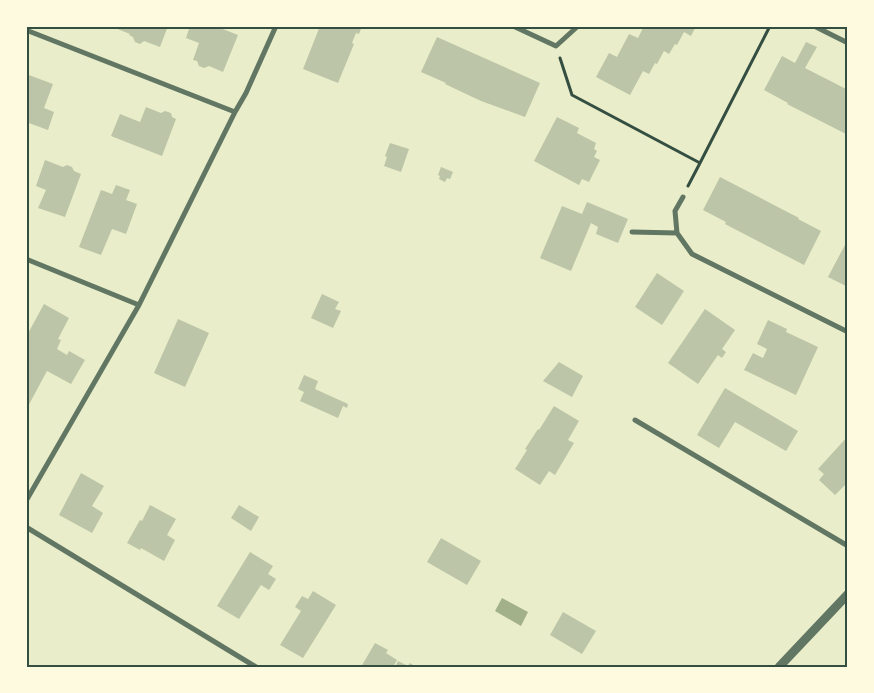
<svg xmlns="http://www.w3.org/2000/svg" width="874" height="693" viewBox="0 0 874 693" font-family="'Noto Serif',serif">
<rect width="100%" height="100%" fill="#e9edc9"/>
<path fill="#a3b18a" d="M502,598l26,14 -7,14 -26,-15z"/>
<path fill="#bcc5a7" d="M110,26h58l-8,21 -16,-6 -4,3 -5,-2 -2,-5 -4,-2 1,-1z
M190,26h25l23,9 -15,37 -14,-6 -5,2 -5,-2 -2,-5 -4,-1 6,-17 -13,-5z
M320,26h42l-3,8 -3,-1 -4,10 2,1 -16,39 -35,-14z
M644,26h52l-5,10 -7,-4 -7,13 -2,-1 -6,10 -5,-3 -7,13 -2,-1 -6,11 -6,-3 -13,24 -34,-18 13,-24 8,4 12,-23 9,4z
M437,37l103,46 -15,34 -44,-16 -36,-17 1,-1 -25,-11z
M806,42l11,5 -12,21 43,22v45l-61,-31 1,-1 -24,-13 18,-34 13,7z
M26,74l27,10 -9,24 10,4 -6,18 -22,-8z
M146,107l15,6 4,-2 6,2 1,4 4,2 -14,37 -51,-20 9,-22 20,8z
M557,117l22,11 -2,5 19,10 -2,6 3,2 -3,6 6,3 -11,22 -7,-3 -3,6 -45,-24z
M390,143l19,6 -8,23 -17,-6 3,-9 -2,-1z
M45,160l18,7 4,-2 5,2 2,4 7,3 -16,43 -27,-9 8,-18 -10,-4z
M441,167l12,5 -3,7 -3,-1 -2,4 -6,-3 1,-3 -2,-1z
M720,177l79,41 -1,1 23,12 -17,34 -79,-41 1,-2 -23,-12z
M116,185l14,5 -4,10 11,4 -11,30 -14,-5 -11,26 -22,-8 22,-57 11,4z
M587,202l41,17 -10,24 -22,-9 2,-7 -7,-4 -20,48 -31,-13 22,-52 20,8z
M846,243l2,1v43l-20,-10z
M657,273l27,18 -22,34 -27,-18z
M322,294l17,8 -4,7 6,2 -8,17 -22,-10z
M44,304l25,14 -11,21 3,1 -4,9 10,6 2,-4 16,9 -14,24 -24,-13 -21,39v-73z
M705,309l30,21 -13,19 4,3 -4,6 -4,-3 -20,29 -30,-21z
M178,319l31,14 -24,54 -31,-14z
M768,320l19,9 -1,3 32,15 -22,48 -52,-25 9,-17 10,5 4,-9 -10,-5z
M559,362l24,14 -11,21 -29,-16z
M304,375l14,6 -3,8 33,15 -1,4 -4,-2 -5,12 -38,-17 4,-9 -6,-3z
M725,388l73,43 -12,20 -51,-29 -16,26 -22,-13z
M554,406l25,15 -11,19 6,3 -19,32 -6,-4 -9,14 -25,-16 12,-19 -2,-1 13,-20 1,1z
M848,436v46l-13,13 -16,-15 5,-6 -6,-5z
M81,473l23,13 -12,20 11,7 -11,20 -33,-18z
M150,505l26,14 -9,16 8,5 -11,21 -23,-13 -1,2 -13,-7 13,-23 2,1z
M239,505l20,12 -8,14 -20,-13z
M441,538l40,23 -14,24 -40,-23z
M250,552l23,14 -5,8 8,5 -7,11 -8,-5 -22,34 -22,-13z
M313,591l23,14 -33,53 -23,-13 21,-34 -6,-4 7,-11 6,3z
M563,612l33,19 -14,23 -32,-19z
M375,643l13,7 -2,3 11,7 -4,7h-32z
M398,661l10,5 2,-3 6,4h-21z"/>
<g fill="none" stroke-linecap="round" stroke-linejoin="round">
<path stroke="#344e41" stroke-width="3" d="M560,58l12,37 128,68 -12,23
M700,163l70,-137"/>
<path stroke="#617663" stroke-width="5" d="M513,26l43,20 22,-20
M814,26l34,17
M26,30l209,82
M683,197l-8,14 2,22 15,21 156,78
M632,232l45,1
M26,259l113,46
M635,420l213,126
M26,501l113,-196 96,-193 11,-19 30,-67
M26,527l230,140"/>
<path stroke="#617663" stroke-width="9" d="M779,667l69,-73"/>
</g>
<rect width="874" height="693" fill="none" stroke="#fefae0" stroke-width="55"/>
<rect x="28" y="28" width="818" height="638" fill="none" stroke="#344e41" stroke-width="2"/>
</svg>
